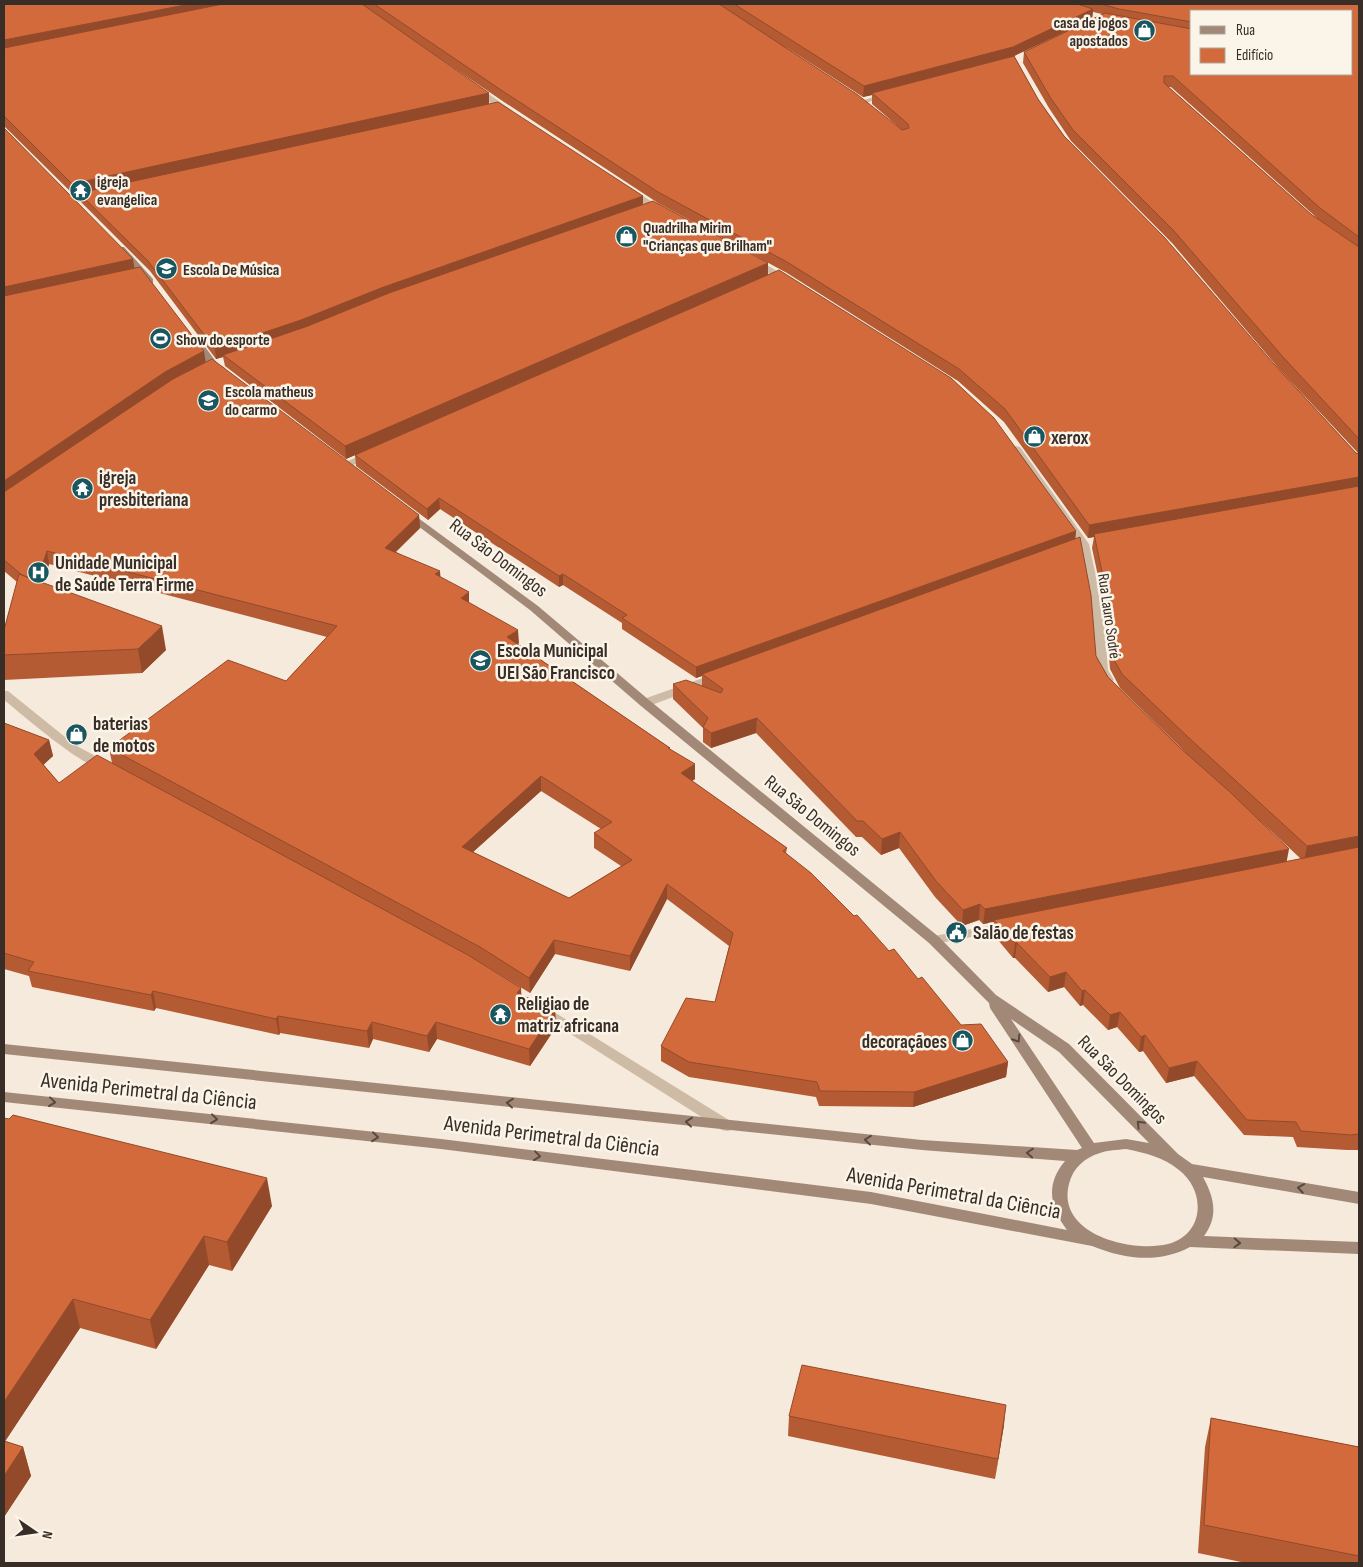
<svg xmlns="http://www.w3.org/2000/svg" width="1363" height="1567" viewBox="0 0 1363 1567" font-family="'Sofia Sans Condensed',sans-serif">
<rect width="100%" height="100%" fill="#f5eadb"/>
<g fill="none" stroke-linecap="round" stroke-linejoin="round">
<path fill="#cebba6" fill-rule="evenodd" d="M473,87h6l34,24 -7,2 -33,-22z
M886,93l7,2 -31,9 -4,-2z
M625,188h6l35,23 -7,2 -34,-21z
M751,259h6l36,22 -7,2 -35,-20z
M1016,446l4,1 69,97 14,65 5,61 6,10 -2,2h-8l-8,-12 -5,-61 -12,-65 -68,-95z
M371,450l5,3 -1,2 -26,12h-8l-1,-2z
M717,673l4,2 2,2 -2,2 -72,27h-8l-2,-3 2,-3z
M4,691h4l67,54 35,19 2,3 -2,3c-20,5 -88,-56 -106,-70z
M1009,922l7,4 -2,3 -80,15 -7,-4 7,-4z
M541,1004l191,118 2,4 -2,4 -5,1 -5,-1 -186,-118 -2,-3 2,-3z"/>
<path fill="#a28977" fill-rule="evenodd" d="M118,247h6l29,32v4h-6l-29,-32z
M194,335l3,1 20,27 8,5v4c-15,2 -28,-23 -36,-34z
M406,509l132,97 111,94 290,237 57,58 73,49 109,110 14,10 167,28v12l-156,-27c11,20 16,39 1,59l155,6v12l-169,-7c-32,17 -66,12 -98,-1l-221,-42 -430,-55 -437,-47v-10l437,47 430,53 196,38c-17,-23 -22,-45 -2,-69l-143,-11 -918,-96v-10l918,96 155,10 5,-2 -92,-140 -1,-5 -60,-60 -288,-237 -111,-96 -128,-96 -1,-2zM1011,1019l48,33 90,91 -23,-4 -32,4zM1126,1149c20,4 37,8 53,21 27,21 26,64 -11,74 -37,9 -112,-10 -99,-60 4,-16 15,-26 31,-31 8,-3 17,-3 26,-4z"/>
</g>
<path fill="#b55b34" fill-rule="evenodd" d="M4,4h1355v1146h-12l-50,-3 -4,-10 -49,-2 -50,-59 -28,7 -23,-32 -4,1 -22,-25 -9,3 -25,-25 -3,1 -16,-19 -16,5 -33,-34h-2l-20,-24 1,-12 -11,2 -4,-4 -17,6 -27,-29 -36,-49 -18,7 -19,-18h-6l-100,-104 -45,15 -8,-6v-14l-30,-29v-15l29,2v-10l-6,2 -74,-49v-6l-59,-38 -4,2 -119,-78 -12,11 -72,-54 -1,-11 721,76 -1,8 21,117 12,21 70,69 27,24 -19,-17 -66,-65 -10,-19 -5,-60 -13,-61 2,-11 -6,1 -84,-116 -46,-41 -171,-108 -129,-70 -154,-101 -90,-61 75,63 154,101 125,70 -422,184 -121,-93 -2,-9 -7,2 -66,-88 -69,-69 -2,-8 -5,1 -69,-68h-1zM1192,11l160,63h-160zM1093,12l9,2 -78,38 -1,11 26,45 22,33 101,102 108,127 79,84 -3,-1 -292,-317 -26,-37 -24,-43 78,-37zM784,46l79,51 9,-2v9l30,26zM1168,87h3l146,131 -5,-3zM1255,816l46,43 -14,3z
M4,128l130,141 72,93 213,153 1,13 -24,24 44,25 29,26 50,40 -1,1 152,104v2l25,29 -3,2 95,67 -1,5 132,126 43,46 47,37 -2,15 -93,30 -94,-1 -3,-9 -127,-20 -28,-16v-15l54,-44 14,-56 -62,-47 -37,72 -75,-17 -25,39 -59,-36 50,31v7l34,15 1,17 -26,39 -93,-27 -8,13 -56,-13 -4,9 -89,-15 -1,2 -123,-27 -2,3 -122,-24 -3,-11 -25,-7v-246l45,17 4,16 -10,8 16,19 53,-20 -3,-15 177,-67 41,-44 -278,-73 -6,19 123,67 -24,23 -138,7v-50l13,-48 -13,-11zM541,791l60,38 -7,4v15l27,18 -52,32 -96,-46z
M4,1118l268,88 -40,65 -23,-6 -53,84 -76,-21 -75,113 18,6 8,29 -27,41z
M789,1416l215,9 -9,54 -207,-43z
M1211,1418l148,29v116h-113l-48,-10 7,-106z"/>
<path fill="#934a2a" d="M190,4h52l-238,47v-11z
M1093,9l-1,10 -80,38 -140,36v2l-9,2 1,-11z
M489,93v11l-410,89v1l-5,1 -2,-11z
M643,196v9l-341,125 -79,25v2l-7,2 -1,-10 166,-61z
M133,259l2,12 -131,28v-12z
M768,263v12l-422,184 -1,-13z
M204,351l2,13 -202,132v-15l161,-109z
M1359,477v13l-265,44v3l-6,1 1,-13z
M439,498l1,11 -12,11 -1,-11z
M419,515l1,13 -34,33 -1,-13z
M1076,531l-1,11 -373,132v2l-6,2v-11z
M47,551l2,13 -11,37 -3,-14z
M440,571l1,13 -6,-10z
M563,574v11l-4,2v-11z
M469,592v13l-8,-7z
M162,626l4,24 -24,23 -4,-24z
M518,630l1,13 -11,8 -1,-14z
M757,718l-1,15 -45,15v-15z
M49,740l4,16 -15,14 -4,-16z
M695,764v15l-14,8v-14z
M541,776v15l-78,70 -1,-14z
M900,832l-1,16 -18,7 1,-16z
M1359,836v11l-55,14 3,-15z
M1289,849l-3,16 -292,55v2l-11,2 2,-15z
M667,884v15l-37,72v-15z
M980,904l-1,16 -17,6 1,-16z
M554,940l1,14 -25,39 -1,-15z
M1015,943h2l-2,15h-2z
M1066,972l-2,15 -16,5 2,-15z
M521,988l1,17 -5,-12z
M1085,990l-2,15 -3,1 2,-15z
M153,991l3,17 -2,3 -3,-16z
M555,1010l1,17 -26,39 -1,-17z
M1120,1012l-3,15 -9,3 2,-15z
M278,1016l2,17 -1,2 -3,-16z
M372,1022l1,17 -4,9 -2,-17z
M436,1022l1,17 -8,13 -2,-16z
M1145,1035l-2,16 -4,1 2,-15z
M1197,1061l-3,15 -28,7 3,-15z
M1008,1062l-2,15 -93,30 1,-15z
M267,1178l5,28 -40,65 -5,-29z
M204,1236l5,29 -53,84 -6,-29z
M73,1299l7,29 -76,115v-41z
M1006,1405l-2,20 -9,54 3,-20z
M23,1447l8,29 -27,41v-41z"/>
<path fill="#d26a3c" stroke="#934a2a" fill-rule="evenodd" d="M4,4h186l-186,36z
M223,4h139l127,89 -417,91 -68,-68v-68z
M374,4h345l139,91 44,35 7,-2 -1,-4 -36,-31 142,-37 24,43 26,37 101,102 109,126 82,89 3,1v23l-270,48 -84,-116 -46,-40 -172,-107 -129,-70 -154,-100z
M734,4h343l16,5 -80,38 -149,39z
M1101,4h258v233l-39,-29 -147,-132h-9v7l148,132 47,32v192l-76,-82 -109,-126 -101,-101 -23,-33 -26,-45 81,-39 87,16v45h160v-63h-160v11l-73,-13z
M498,102l145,94 -262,92 -80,32 -86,29 -67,-88 -69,-68z
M4,128l129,131 -129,28z
M653,201l115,62 -423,183 -122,-91 85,-29 81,-33z
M140,267l64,84 -39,21 -161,109v-185z
M779,270l172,108 43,40 82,113 -380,136 -74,-49 5,-3 -64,-41 -4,2 -120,-78 -12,11 -72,-54z
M212,359l207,156 -34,33 55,23 -5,3 34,18 -8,6 57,32 -11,7 163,111h-2l27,16 -14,9 106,75 -4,3 28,22 43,43 3,-1 32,36 5,-2 24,30 4,-2 39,48 20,-1 27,38 -94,30 -94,-1 -3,-9 -128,-20 -28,-16 25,-48 29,4 18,-69 -66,-49 -37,72 -76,-16 -25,38 -49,-31 -371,-199 119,-88 58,21 51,-55 -290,-75 -10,30 -15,-6 -18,-15v-68l169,-113zM541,776l71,46 -18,11 38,27 -63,38 -107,-51z
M1359,486v350l-52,10 -118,-108 -67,-64 -10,-18 -5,-61 -13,-61z
M1080,537l11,58 5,61 12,21 70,69 52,46 59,57 -304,60 -5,-5 -17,6 -27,-29 -36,-49 -18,7 -19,-18h-6l-100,-103 -46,15 -8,-6 5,-9 -35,-34 13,-4 35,13 2,-4 -21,-15z
M19,574l143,52 -24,23 -134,6v-25z
M4,723l45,17 -15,14 25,29 38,-28 371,200 53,33 -4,5 38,17 -26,39 -93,-27 -9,14 -55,-14 -5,9 -89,-15 -2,3 -123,-28 -2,4 -123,-24 6,-9 -30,-9z
M1359,847v287l-8,1 -50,-4 -5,-9 -49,-2 -50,-59 -28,7 -24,-33 -4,2 -21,-25 -10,3 -25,-25 -3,1 -16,-19 -16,5 -33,-34h-2l-21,-23z
M13,1115l254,63 -40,64 -23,-6 -54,84 -77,-21 -69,103v-284l5,1z
M802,1365l204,40 -8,54 -209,-43z
M1211,1418l148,29v109l-155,-31z
M4,1441l19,6 -19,29z"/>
<defs><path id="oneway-chevron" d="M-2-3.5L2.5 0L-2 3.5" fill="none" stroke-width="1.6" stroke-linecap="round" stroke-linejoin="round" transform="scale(1.25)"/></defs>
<g stroke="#58493f">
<use href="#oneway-chevron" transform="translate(1017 1039) rotate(57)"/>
<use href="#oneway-chevron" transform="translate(52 1102) rotate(6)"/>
<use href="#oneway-chevron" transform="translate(510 1103) rotate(-174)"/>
<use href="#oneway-chevron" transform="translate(214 1119) rotate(6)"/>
<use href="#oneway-chevron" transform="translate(689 1122) rotate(-174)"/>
<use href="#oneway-chevron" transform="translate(1140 1124) rotate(-134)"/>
<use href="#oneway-chevron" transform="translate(375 1137) rotate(6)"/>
<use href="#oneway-chevron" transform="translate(868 1140) rotate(-174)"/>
<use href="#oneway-chevron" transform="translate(1030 1153) rotate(-176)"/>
<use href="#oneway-chevron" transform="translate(537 1156) rotate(7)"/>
<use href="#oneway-chevron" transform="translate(1301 1188) rotate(-171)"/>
<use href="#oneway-chevron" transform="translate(1237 1243) rotate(2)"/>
</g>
<defs>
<symbol id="shop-disc" viewBox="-11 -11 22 22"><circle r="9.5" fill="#185660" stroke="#fbf4e8"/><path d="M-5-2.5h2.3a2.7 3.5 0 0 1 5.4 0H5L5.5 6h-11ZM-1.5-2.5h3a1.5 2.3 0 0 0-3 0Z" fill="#fff"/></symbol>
<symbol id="temple-disc" viewBox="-11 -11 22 22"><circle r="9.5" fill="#185660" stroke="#fbf4e8"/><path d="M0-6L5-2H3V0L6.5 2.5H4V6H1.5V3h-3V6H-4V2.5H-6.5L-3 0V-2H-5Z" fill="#fff"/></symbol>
<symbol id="school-disc" viewBox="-11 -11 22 22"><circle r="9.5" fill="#185660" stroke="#fbf4e8"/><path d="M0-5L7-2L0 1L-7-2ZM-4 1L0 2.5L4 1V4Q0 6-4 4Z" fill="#fff"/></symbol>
<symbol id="stadium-disc" viewBox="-11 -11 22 22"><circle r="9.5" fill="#185660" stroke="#fbf4e8"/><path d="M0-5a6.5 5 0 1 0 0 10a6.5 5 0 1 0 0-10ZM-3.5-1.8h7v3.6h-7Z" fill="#fff"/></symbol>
<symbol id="hospital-disc" viewBox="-11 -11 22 22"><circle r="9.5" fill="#185660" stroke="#fbf4e8"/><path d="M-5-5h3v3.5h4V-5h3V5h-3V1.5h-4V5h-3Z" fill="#fff"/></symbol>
<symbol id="civic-disc" viewBox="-11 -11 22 22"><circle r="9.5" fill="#185660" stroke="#fbf4e8"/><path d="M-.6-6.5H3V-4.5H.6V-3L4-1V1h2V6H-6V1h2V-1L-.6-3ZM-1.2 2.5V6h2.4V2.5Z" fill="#fff"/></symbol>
</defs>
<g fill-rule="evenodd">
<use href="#shop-disc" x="1132" y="18" width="25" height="25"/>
<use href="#temple-disc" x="68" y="178" width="25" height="25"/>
<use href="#shop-disc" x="614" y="224" width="25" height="25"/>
<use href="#school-disc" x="154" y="256" width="25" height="25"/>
<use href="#stadium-disc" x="148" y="326" width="25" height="25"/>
<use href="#school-disc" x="196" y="388" width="25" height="25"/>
<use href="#shop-disc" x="1022" y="424" width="25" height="25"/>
<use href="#temple-disc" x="70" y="476" width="25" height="25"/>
<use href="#hospital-disc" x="26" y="560" width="25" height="25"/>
<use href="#school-disc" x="468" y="648" width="25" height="25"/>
<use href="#shop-disc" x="64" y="722" width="25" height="25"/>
<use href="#civic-disc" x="944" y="920" width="25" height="25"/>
<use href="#temple-disc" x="488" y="1002" width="25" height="25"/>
<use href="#shop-disc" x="950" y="1028" width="25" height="25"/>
</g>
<g text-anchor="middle" stroke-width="5" stroke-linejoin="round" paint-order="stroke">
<g font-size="16" font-weight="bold" fill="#392e27" stroke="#fbf4e8" text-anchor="start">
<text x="1128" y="28" text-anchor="end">casa de jogos<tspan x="1128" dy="18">apostados</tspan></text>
<text x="97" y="187">igreja<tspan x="97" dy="18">evangelica</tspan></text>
<text x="643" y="233">Quadrilha Mirim<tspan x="643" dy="18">"Crianças que Brilham"</tspan></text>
<text x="183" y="275">Escola De Música</text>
<text x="176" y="345">Show do esporte</text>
<text x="225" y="397">Escola matheus<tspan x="225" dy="18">do carmo</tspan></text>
</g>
<g font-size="16" fill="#392e27" stroke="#fbf4e8">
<text transform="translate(1110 616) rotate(82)" y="6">Rua Lauro Sodré</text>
</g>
<g font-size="19" font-weight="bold" fill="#392e27" stroke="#fbf4e8" text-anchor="start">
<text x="1051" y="444">xerox</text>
<text x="99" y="484">igreja<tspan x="99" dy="22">presbiteriana</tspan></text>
<text x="55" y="569">Unidade Municipal<tspan x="55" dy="22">de Saúde Terra Firme</tspan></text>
<text x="497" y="657">Escola Municipal<tspan x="497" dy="22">UEI São Francisco</tspan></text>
<text x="93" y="730">baterias<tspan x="93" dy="22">de motos</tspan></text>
<text x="973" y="939">Salão de festas</text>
<text x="517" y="1010">Religiao de<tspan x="517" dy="22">matriz africana</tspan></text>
<text x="947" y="1048" text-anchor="end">decoraçãoes</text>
</g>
<g font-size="19" fill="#392e27" stroke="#fbf4e8">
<text transform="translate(499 557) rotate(37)" y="7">Rua São Domingos</text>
<text transform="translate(813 815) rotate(39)" y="7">Rua São Domingos</text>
<text transform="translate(1123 1079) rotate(45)" y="7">Rua São Domingos</text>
</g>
<g font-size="22" fill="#392e27" stroke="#fbf4e8">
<text transform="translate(149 1090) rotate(6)" y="8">Avenida Perimetral da Ciência</text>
<text transform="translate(552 1135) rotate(7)" y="8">Avenida Perimetral da Ciência</text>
<text transform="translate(954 1192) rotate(10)" y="8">Avenida Perimetral da Ciência</text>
</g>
</g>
<rect width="1363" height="1567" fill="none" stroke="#392e27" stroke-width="10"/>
<rect x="1190" y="10" width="162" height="65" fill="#fbf4e8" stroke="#ada59b"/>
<rect x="1200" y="26" width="25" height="8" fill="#a28977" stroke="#ada59b"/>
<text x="1236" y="35" font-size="15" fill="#392e27">Rua</text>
<rect x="1200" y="48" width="25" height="15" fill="#d26a3c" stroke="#ada59b"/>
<text x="1236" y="60" font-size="15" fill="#392e27">Edifício</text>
<g transform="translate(35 1532) rotate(103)" stroke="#fbf4e8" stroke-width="4" paint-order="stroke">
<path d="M0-4L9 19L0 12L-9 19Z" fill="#392e27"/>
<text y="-8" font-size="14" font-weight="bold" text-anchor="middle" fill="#392e27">N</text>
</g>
</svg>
